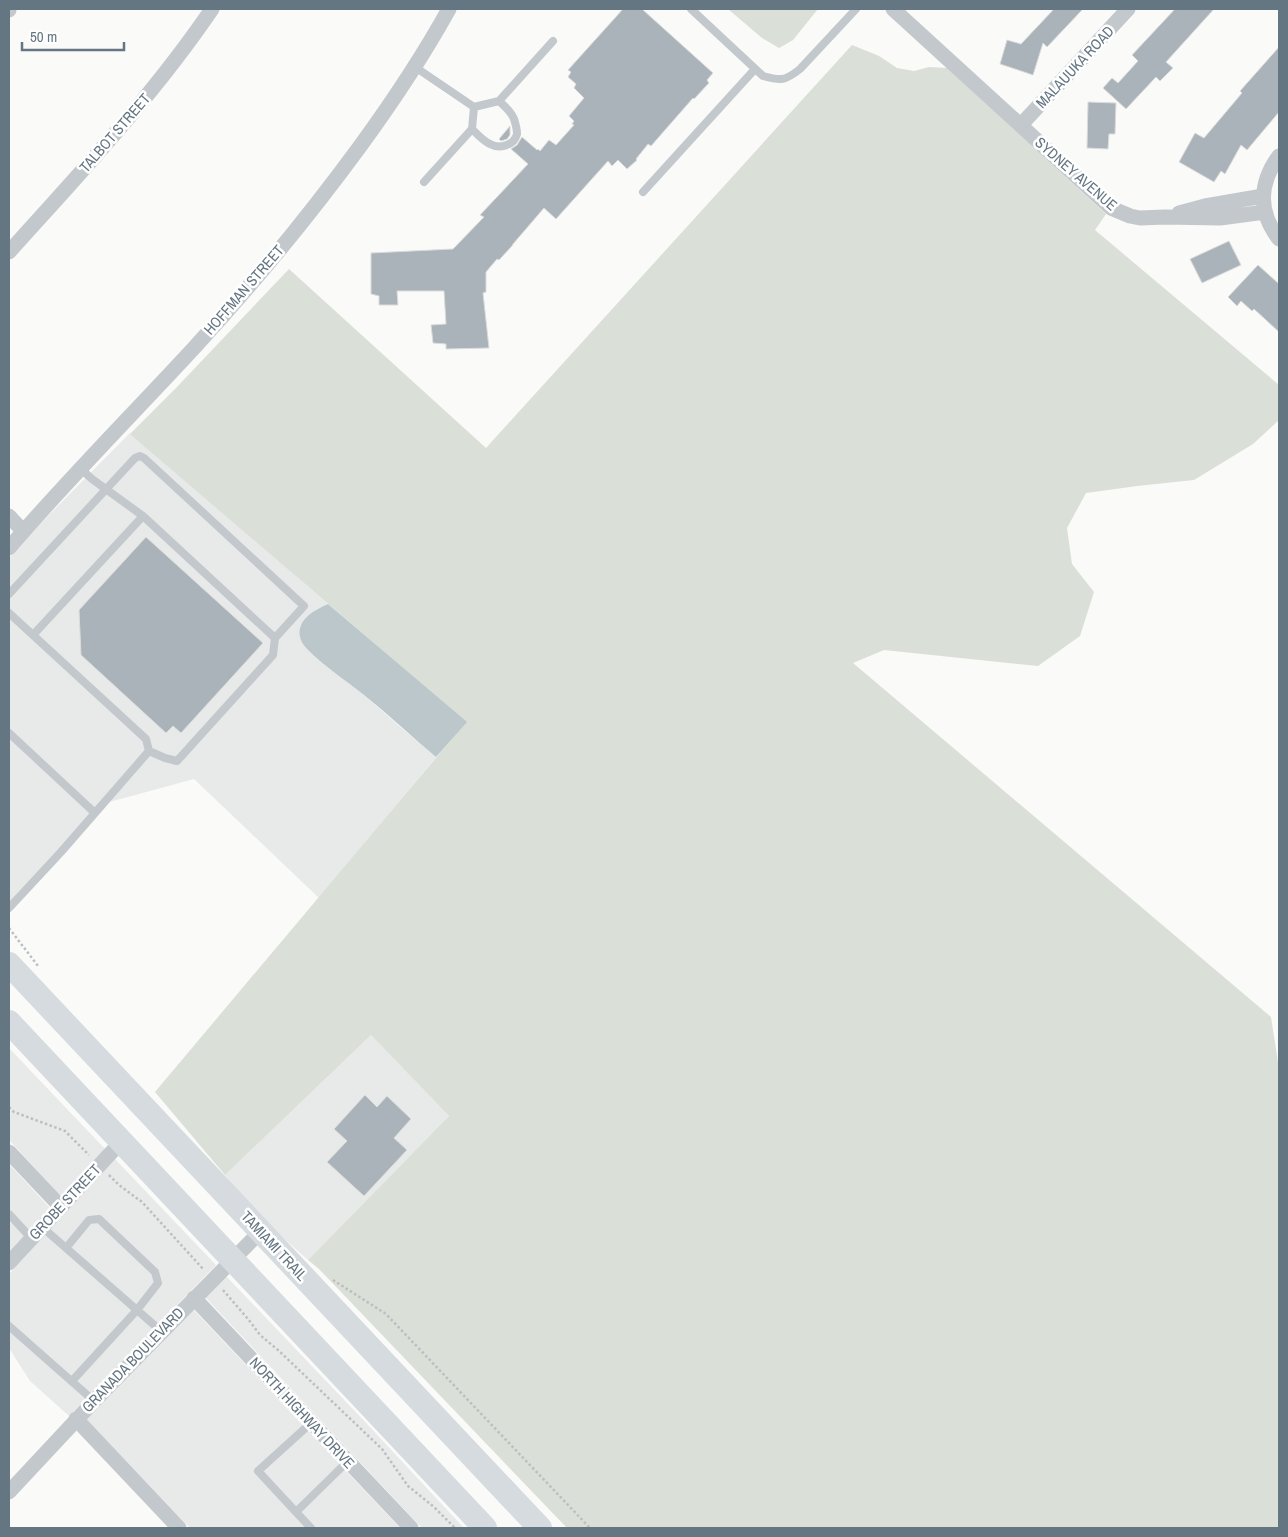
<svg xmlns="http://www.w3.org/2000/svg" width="1288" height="1537" viewBox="0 0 1288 1537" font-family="'Archivo Narrow',sans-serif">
<rect width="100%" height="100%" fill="#fafaf8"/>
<path fill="#e8e9e9" d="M130,433l198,171 -11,5 -13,11 -4,7 1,12 4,7 18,16 42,34 40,35 31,26 -117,141 -125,-119 -92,25 -93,103v-349l32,-35z
M371,1035l78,81 -141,144 -36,-32 -29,-30 -18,-23z
M9,1048l96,101 -44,47 -52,-56z
M115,1159l101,106 -147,151 -39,-35 -21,-33v-74z
M9,1164l41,44 -41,45z
M226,1276l143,150 95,102h-42l-217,-231z
M193,1309l207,219h-210l-104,-109z"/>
<path fill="#dadfd7" d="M728,9h90l-25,31 -14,8 -17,-10z
M852,45l27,11 18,12 17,3 15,-4 18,1 159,146 -11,16 184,155v35l-26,24 -59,36 -57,6 -51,7 -19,35 5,36 22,28 -14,44 -42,30 -154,-16 -31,13 418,354 8,52v459h-712l-248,-259 -11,-9 141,-144 -78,-81 -146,140 -70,-83 311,-370 -336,-288 46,-46 113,-119 197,179z"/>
<path fill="#bbc7cb" d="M328,604l139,118 -31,35c-24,-20 -47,-42 -72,-62 -13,-11 -59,-42 -63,-55 -7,-19 13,-30 27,-36z"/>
<path fill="#aab3b9" stroke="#dcdcda" d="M623,9h19l71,64 -6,7 2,3 -15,16 -1,-1 -42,48 -3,-2 -12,15 1,1 -10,9 -9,-9 -6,6 -4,-5 -52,58 -12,-11 -31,36 -1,2 -13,14 -2,-1 -11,13v20l-3,1 6,55 -43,1v-5l-13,-1 -2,-18 15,-1 -2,-33h-47l1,14h-19v-9l-8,-2v-41l82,-4 31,-32 -4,-2 48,-51 -17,-15 6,-4 5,-8 15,13 1,-1 2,2 9,-11 7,5 18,-20 -2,-1 2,-3 -5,-5 15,-18 -10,-10 2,-4 -8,-7 3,-5 -3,-2z
M1054,9h29l-36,38 -4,-4 -10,32 -33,-11 7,-24 14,4z
M1175,9h39l-48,53 7,6 -13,13 -4,-4 -30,32 -23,-21 9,-10 6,5 20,-22 -6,-6z
M1279,47v65l-32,38 -6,-5 -16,29 -4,-3 -7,11 -35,-20 16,-29 9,5 38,-45 -2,-2z
M1088,102l28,1 -1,31h-6l-1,15 -21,-1z
M510,126v9l-3,4 -6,2 -2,-2z
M1229,241l12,24 -39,18 -12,-24z
M1258,265l21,19v48l-25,-23 -2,2 -11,-10 -4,5 -9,-9z
M146,537l117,106 -82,90 -8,-7 -7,7 -85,-78 -2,-45z
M365,1095l12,12 10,-11 24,23 -17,19 13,12 -43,46 -37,-34 20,-21 -13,-12z"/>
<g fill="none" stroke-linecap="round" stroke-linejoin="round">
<path stroke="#bbbfc2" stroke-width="2.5" stroke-dasharray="2.5 2.5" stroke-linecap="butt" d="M9,928l29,38
M9,1107l5,5 51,19 24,24
M109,1175l10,10 23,17 62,68
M333,1280l53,34 204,214
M223,1290l25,29 12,16 18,15 104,99 26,37 26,21 21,21"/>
<path stroke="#c3c8cc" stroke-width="8" d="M691,9l72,67c18,5 22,5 37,-7l56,-60
M415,67l59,40 -2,22 -48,53
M474,107l25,-6 54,-60
M472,129c5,5 11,12 18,15 9,5 24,2 27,-10 0,-4 -2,-12 -3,-15 -3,-8 -10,-13 -15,-18
M643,192l112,-123
M9,594l126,-136 5,-2 4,2 160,148 -29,32
M9,613l137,126 3,12
M33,635l110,-119
M9,733l86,80
M9,908l52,-56 88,-101 16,7 12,3 96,-106 2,-17 -132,-122 -51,-37 -11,-10
M9,1214l22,24
M42,1227l119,104
M66,1248l23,-28 10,-1 56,53 3,11 -21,27 -65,71
M9,1326l85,75
M296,1512l-38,-41 53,-48
M311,1528l-15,-16 52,-51"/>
<path stroke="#c3c8cc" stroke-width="15" d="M893,9l218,199 19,8 10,2 25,-1 55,1 45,-6
M9,10v-1
M1021,125l107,-116
M1279,156c-20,27 -21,56 0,83
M1179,213l26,-7 58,-10
M9,252c71,-79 143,-155 203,-243
M9,516l14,15
M9,548c59,-69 123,-133 184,-199 60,-65 116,-133 168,-204 32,-44 62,-89 88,-136
M9,1152l52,55
M9,1263l112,-121
M194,1298l217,230
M76,1419l103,109
M9,1492l85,-91 166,-169"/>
<path stroke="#d6dbdf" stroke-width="24" d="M9,964l531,564
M9,1022l476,506"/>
</g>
<g text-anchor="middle" stroke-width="5" stroke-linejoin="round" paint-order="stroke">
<g font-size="15" fill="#657683" stroke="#fff">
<text transform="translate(1075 67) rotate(-47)" y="5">MALAUUKA ROAD</text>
<text transform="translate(115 133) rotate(-49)" y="5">TALBOT STREET</text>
<text transform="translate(1076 174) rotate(41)" y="5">SYDNEY AVENUE</text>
<text transform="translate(244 290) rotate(-49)" y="5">HOFFMAN STREET</text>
<text transform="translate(65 1202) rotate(-47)" y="5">GROBE STREET</text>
<text transform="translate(274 1246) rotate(47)" y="5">TAMIAMI TRAIL</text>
<text transform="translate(133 1360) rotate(-46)" y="5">GRANADA BOULEVARD</text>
<text transform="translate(302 1413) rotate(47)" y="5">NORTH HIGHWAY DRIVE</text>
</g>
</g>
<rect width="1288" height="1537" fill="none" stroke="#657683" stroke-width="20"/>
<path d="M22 42v8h102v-8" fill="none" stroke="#657683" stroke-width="2.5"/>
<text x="30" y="42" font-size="15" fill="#657683" stroke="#ffffff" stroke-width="4" paint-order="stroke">50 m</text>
</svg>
